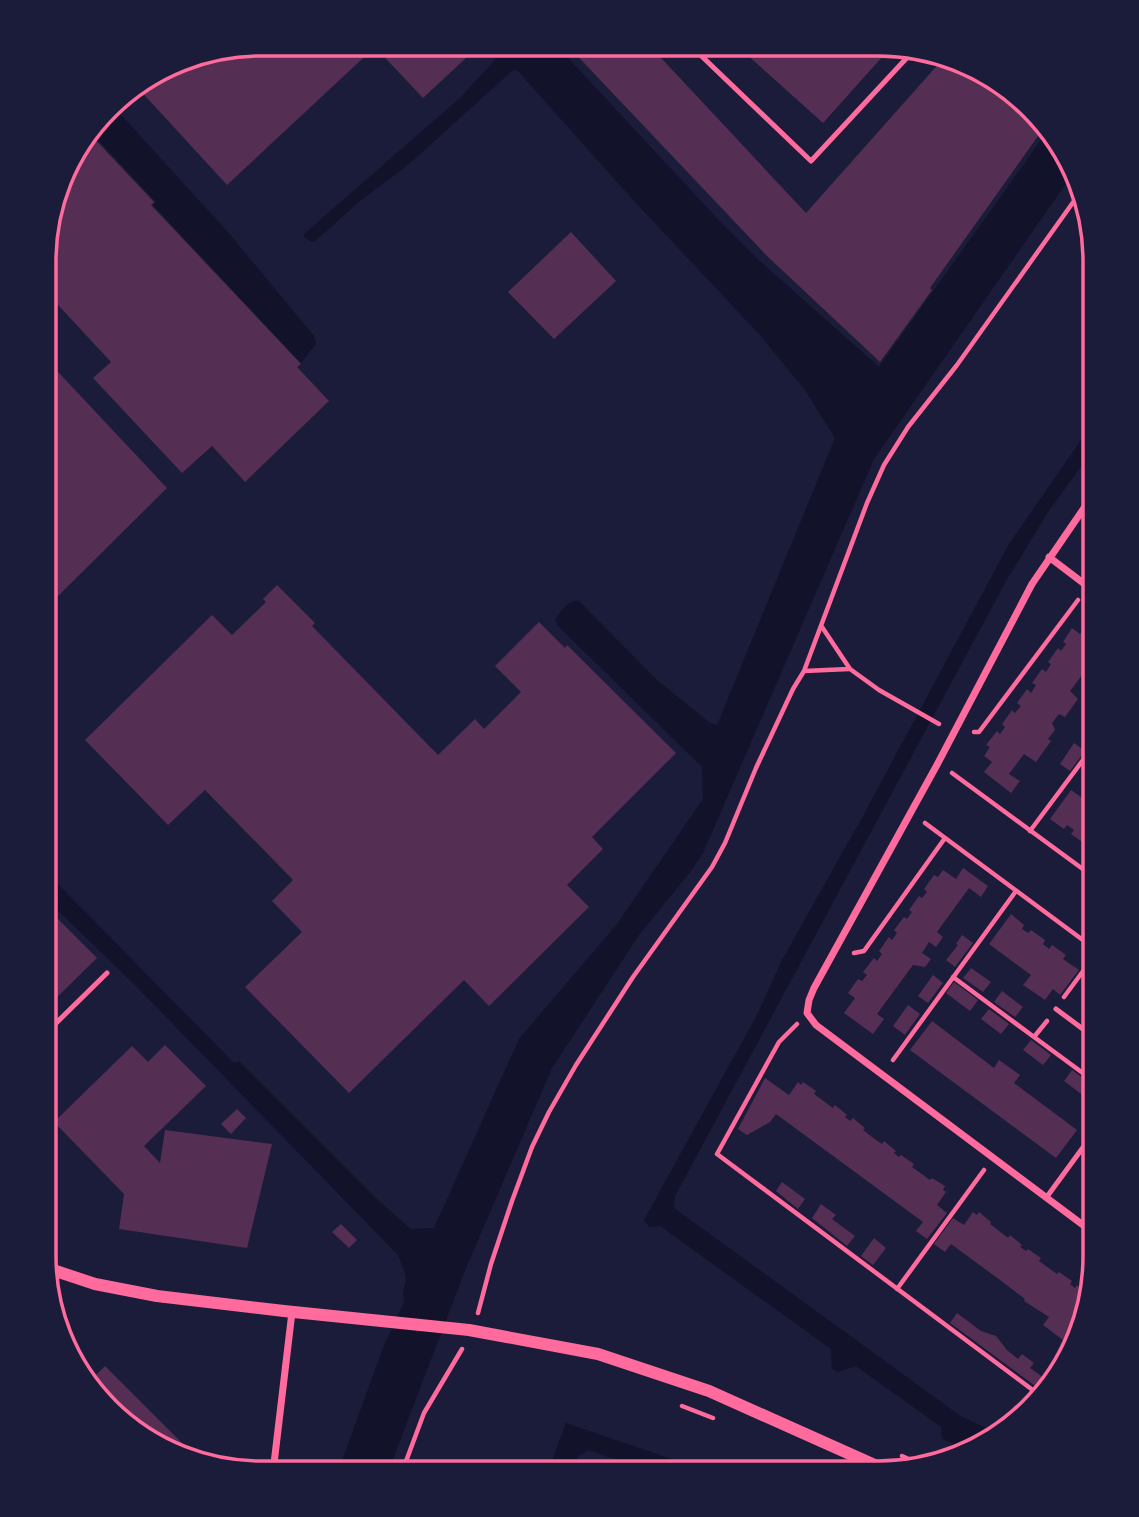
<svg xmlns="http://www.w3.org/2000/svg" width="1139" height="1517" viewBox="0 0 1139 1517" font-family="'Noto Serif',serif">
<rect width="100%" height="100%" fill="#1b1b3a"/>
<path fill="#12122b" d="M500,44l56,1 157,169 48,48 118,105 167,-234 27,32 1,7 -200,287 -171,394 -13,19 -51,63 -87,133 -86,200 -78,204h-50l45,-124 21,-46 -1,-9 3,-13 -1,-7 -7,-18 -264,-271 -90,-87v-27l190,193 5,-2 141,141 31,27 23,-1 85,-189 98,-115 86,-125 -1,-32 -143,-140 -4,-7c6,-8 13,-21 24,-19l78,79 53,43 7,2 118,-287 -30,-48 -46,-56 -124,-132 -118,-132 -5,1 -103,93 -49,37 -45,40 -3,1 -8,-5v-3l156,-136 33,-36 5,-8z
M112,105l115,126 87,105 2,8 -15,19 -148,-158 3,-3 -66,-71z
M1095,420v27l-47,65 -42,69 -331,615 -1,12 288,209 33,15 -21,19h-3l-29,-12 -1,-12 -85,-61 -18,6 -6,-3 -1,-20 -171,-123 -11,1 -5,-7 113,-205 25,-55 81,-144 146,-272z
M566,1423l123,42 -1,6 1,2h-37l-63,-23 -11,6 -6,16h-24z"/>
<path fill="#542f53" d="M261,44h220l-58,54 -48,-51 -148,138 -90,-98 54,-32z
M567,45h82l157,168 136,-153 68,28 33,41 -113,159 2,2 -52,72 -113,-106z
M736,45h37l119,1 -69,77z
M89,133l65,69 -3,3 150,159 -4,3 32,34 -84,81 -33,-36 -30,27 -89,-95 18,-16 -65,-70v-59l27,-80z
M571,232l45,49 -62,58 -46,-47z
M45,358l122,130 -122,121z
M277,585l38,38 -3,3 126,129 37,-36 9,10 37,-37 -26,-26 44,-44 26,26 2,-3 109,108 -84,84 11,12 -36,36 22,22 -100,99 -25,-26 -115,113 -104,-106 57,-55 -30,-31 21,-21 -88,-90 -37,35 -83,-85 127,-125 20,20 34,-33 -3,-3z
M1088,623l7,6v29l-25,33 8,8 -13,18 -6,-3 -7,9 3,7 -7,9 3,2 -15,21 -12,-8 -15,20 11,7 -9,12 -27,-21 8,-10 -8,-6 6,-9 -4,-2 11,-14 3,3 5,-7 -3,-3 10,-14 3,3 6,-7 -4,-3 10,-14 4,4 5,-8 -4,-2 10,-14 4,3 5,-8 -3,-2 10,-14 3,3 5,-7 -3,-2 9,-14 8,6z
M1074,743l11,8 -15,20 -10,-7z
M1071,790l24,17v45l-4,-3 3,-4 -6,-5 -3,4 -14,-10 3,-4 -7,-5 -3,4 -14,-10z
M963,868l25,18 -7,11 -12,-9 -32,44 6,5 -7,10 -7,-5 -7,11 9,6 -6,8 -12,-2 -36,49 7,5 -11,15 -29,-21 11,-15 -7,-5 10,-14 4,2 5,-6 -4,-3 11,-14 3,3 5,-7 -3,-3 10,-14 3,3 5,-7 -3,-3 10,-13 3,2 5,-7 -3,-2 10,-14 3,2 5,-6 -3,-3 10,-14 4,2 5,-7 13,9z
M44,905l53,53 -53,52z
M1011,914l13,11 -2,4 6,4 3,-3 14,10 -2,4 6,5 3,-4 14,10 -3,4 16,11 -19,25 -7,-6 -8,11 -22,-15 8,-10 -42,-31z
M962,935l11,8 -18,24 -9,-7 12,-15 -2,-1z
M971,968l20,14 -8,10 -20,-14z
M933,975l10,8 -15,20 -10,-7z
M954,982l24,18 -8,11 -24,-18z
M1002,991l21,16 -8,10 -21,-15z
M908,1005l12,9 -15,21 -12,-9z
M989,1009l20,15 -8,10 -20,-15z
M932,1021l62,47 5,-8 21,15 -6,8 63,47 -21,28 -146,-108z
M1031,1040l20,15 -8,10 -20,-15z
M165,1045l41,41 -62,60 16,17 5,-33 107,14 -25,104 -128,-19 5,-35 -70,-72 78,-76 16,16z
M1072,1070l20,15 -8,11 -20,-15z
M765,1078l24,17 9,-13 3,3 2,-3 13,9 -2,3 19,14 2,-3 12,10 -2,2 5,4 3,-3 12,10 -2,2 9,7 10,7 2,-3 12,10 -2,2 5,4 2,-2 13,9 -2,3 18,13 2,-2 13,8 -2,4 3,2 -9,13 10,8 -20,26 -11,-8 7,-9 -147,-108 -6,8 -23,13 -9,-6z
M237,1109l9,9 -15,16 -10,-10z
M1095,1159v28l-14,-10z
M782,1182l23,17 -7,10 -22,-18z
M821,1204l15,11 -4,4 23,17 -8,10 -35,-28z
M973,1212l4,3 2,-3 12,10 -1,2 18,14 2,-3 12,10 -2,2 6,4 2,-2 13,9 -2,3 18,13 2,-2 13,9 -2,3 5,4 2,-3 10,8 -14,42 -6,8 -24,-18 6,-8 -25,-16 1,-2 -25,-19 -49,-36 -6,8 -11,-8 19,-26 11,7z
M341,1224l16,16 -8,8 -17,-16z
M874,1238l12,10 -13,17 -12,-9z
M957,1313l24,18 15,5 11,14 11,9 4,-5 12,9 -4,5 21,15 -9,8 -81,-60 -11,-8z
M105,1366l92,92 -57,-22 -49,-56z"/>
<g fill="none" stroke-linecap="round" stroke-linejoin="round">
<path stroke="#ff6b9d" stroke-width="4.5" d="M822,627l28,42 29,21 60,34
M804,671l45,-2
M974,732h5l99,-132
M952,773l143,105
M925,823l170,126
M1030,831l65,-87
M854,953l10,-2 81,-113
M953,977l81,60 13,-16
M1064,997l31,-42
M797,1024l-18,18 -62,112 321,240
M1034,1037l61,45
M893,1060l123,-169
M897,1289l87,-119
M478,1313l13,-49 21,-63 20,-54 17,-35 27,-47 57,-88 79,-110 13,-24 31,-75 37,-79 11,-18 63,-168 17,-38 24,-38 49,-62 122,-171
M682,1406l31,12
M902,1456l17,8
M402,1472l22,-59 38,-64"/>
<path stroke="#ff6b9d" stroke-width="5" d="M690,45l121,116 104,-112
M1056,1009l39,29
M44,1035l63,-62
M1046,1198l49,-67"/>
<path stroke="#ff6b9d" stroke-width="7" d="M1049,557l46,35
M1095,1234l-267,-200 -12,-9 -9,-12 2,-13 5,-12 124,-225 94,-179 63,-92
M273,1472l19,-160"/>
<path stroke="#ff6b9d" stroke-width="12" d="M47,1268l48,16 62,12 127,15 185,19 129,24 111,37 179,80"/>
</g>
<path d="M0 0H1139V1517H0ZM261 56H878A205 205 0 0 1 1083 261V1256A205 205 0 0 1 878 1461H261A205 205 0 0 1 56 1256V261A205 205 0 0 1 261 56Z" fill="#1b1b3a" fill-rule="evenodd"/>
<path fill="none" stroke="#ff6b9d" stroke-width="3.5" d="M261 56H878A205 205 0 0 1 1083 261V1256A205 205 0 0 1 878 1461H261A205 205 0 0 1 56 1256V261A205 205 0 0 1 261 56Z"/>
</svg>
